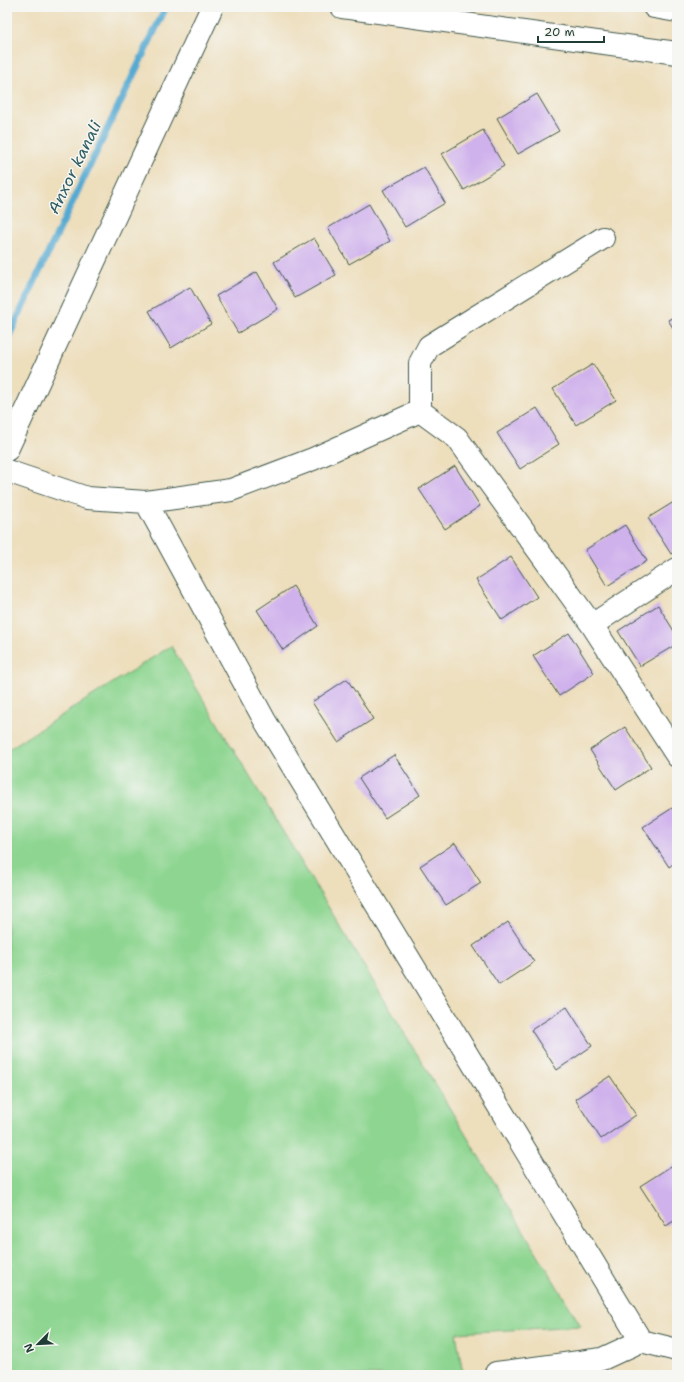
<svg xmlns="http://www.w3.org/2000/svg" width="684" height="1382" viewBox="0 0 684 1382" font-family="'Shantell Sans',sans-serif">
<rect width="100%" height="100%" fill="#f6f6f2"/>
<filter id="ink" filterUnits="userSpaceOnUse"><feTurbulence type="fractalNoise" baseFrequency=".025" numOctaves="2"/><feDisplacementMap in="SourceGraphic" scale="8" xChannelSelector="R" yChannelSelector="G"/><feConvolveMatrix kernelMatrix="1 2 1 2 8 2 1 2 1" color-interpolation-filters="sRGB"/></filter>
<filter id="wash" filterUnits="userSpaceOnUse"><feTurbulence type="fractalNoise" baseFrequency=".012" numOctaves="4" result="noise"/><feDisplacementMap in="SourceGraphic" scale="16" xChannelSelector="R" yChannelSelector="G"/><feGaussianBlur stdDeviation="0.9" result="paint"/><feColorMatrix in="noise" values="0 0 0 0 0 0 0 0 0 0 0 0 0 0 0 0 0 1.4 0 .05"/><feComposite in="paint" operator="in"/></filter>
<g filter="url(#wash)">
<rect width="100%" height="100%" fill="#eddebc"/>
<path fill="#8dd590" stroke="#568962" d="M171,646l410,680 -125,7 7,42h-456v-625z"/>
<g fill="none" stroke-linecap="round" stroke-linejoin="round">
<path stroke="#57aad2" stroke-width="7" d="M7,340l73,-154 86,-179"/>
</g>
<g id="blocks">
<path fill="#cfb1ec" d="M537,94l22,37 -41,23 -21,-36z
M483,130l21,36 -40,24 -22,-36z
M424,167l21,36 -40,24 -22,-37z
M369,204l21,37 -41,23 -21,-36z
M314,238l22,37 -41,23 -21,-36z
M257,272l21,37 -40,24 -22,-37z
M190,287l21,37 -40,24 -22,-37z
M677,315v19l-9,-14z
M593,364l23,36 -40,25 -23,-36z
M537,408l22,36 -39,25 -23,-36z
M455,466l25,40 -35,23 -26,-40z
M677,500v50l-6,4 -23,-36z
M625,525l22,36 -40,25 -22,-36z
M511,557l26,40 -35,23 -26,-40z
M293,586l25,40 -35,24 -26,-40z
M658,605l19,31v8l-37,22 -22,-35z
M569,633l25,40 -35,23 -26,-40z
M347,679l26,40 -35,23 -26,-40z
M625,727l26,40 -35,23 -26,-40z
M394,755l26,40 -35,23 -26,-40z
M677,805v56l-8,6 -26,-40z
M455,843l26,40 -35,22 -26,-39z
M508,922l26,40 -35,23 -26,-39z
M567,1007l25,39 -35,24 -26,-40z
M610,1076l26,39 -35,24 -26,-40z
M676,1163l1,2v54l-11,7 -26,-40z"/>
</g>
</g>
<g filter="url(#ink)">
<use href="#blocks" fill-opacity="0" stroke="#3e5548" stroke-width="1"/>
<g fill="none" stroke-linecap="round" stroke-linejoin="round">
<defs>
<path id="minor" d="M342,7l335,46
M654,7l23,4
M603,238l-174,108 -9,17v48l37,27 135,187 85,131
M7,450l205,-443
M7,471l80,27 59,4 85,-12 82,-31 107,-48
M146,502l119,219 376,620
M592,625l85,-56
M496,1375v-2l106,-14 39,-18 36,9"/>
</defs>
<use href="#minor" stroke="#3e5548" stroke-width="24"/>
<use href="#minor" stroke="#fff" stroke-width="22"/>
</g>
</g>
<g text-anchor="middle" stroke-width="3" stroke-linejoin="round" paint-order="stroke">
<g font-size="16" font-style="italic" fill="#305e63" stroke="#f6f6f2">
<text transform="translate(74 167) rotate(-64)" y="6">Anxor kanali</text>
</g>
</g>
<rect width="684" height="1382" fill="none" stroke="#f6f6f2" stroke-width="24"/>
<g transform="translate(38 1344) rotate(246)" stroke="#f6f6f2" stroke-width="3" paint-order="stroke">
<path d="M0-3L7 15L0 10L-7 15Z" fill="#1f3d34"/>
<text y="-6" font-size="11" font-weight="bold" text-anchor="middle" fill="#1f3d34">N</text>
</g>
<path d="M538 36v6h66v-6" fill="none" stroke="#1f3d34" stroke-width="2"/>
<text x="544" y="36" font-size="12" fill="#1f3d34" stroke="#f6f6f2" stroke-width="3" paint-order="stroke">20 m</text>
</svg>
